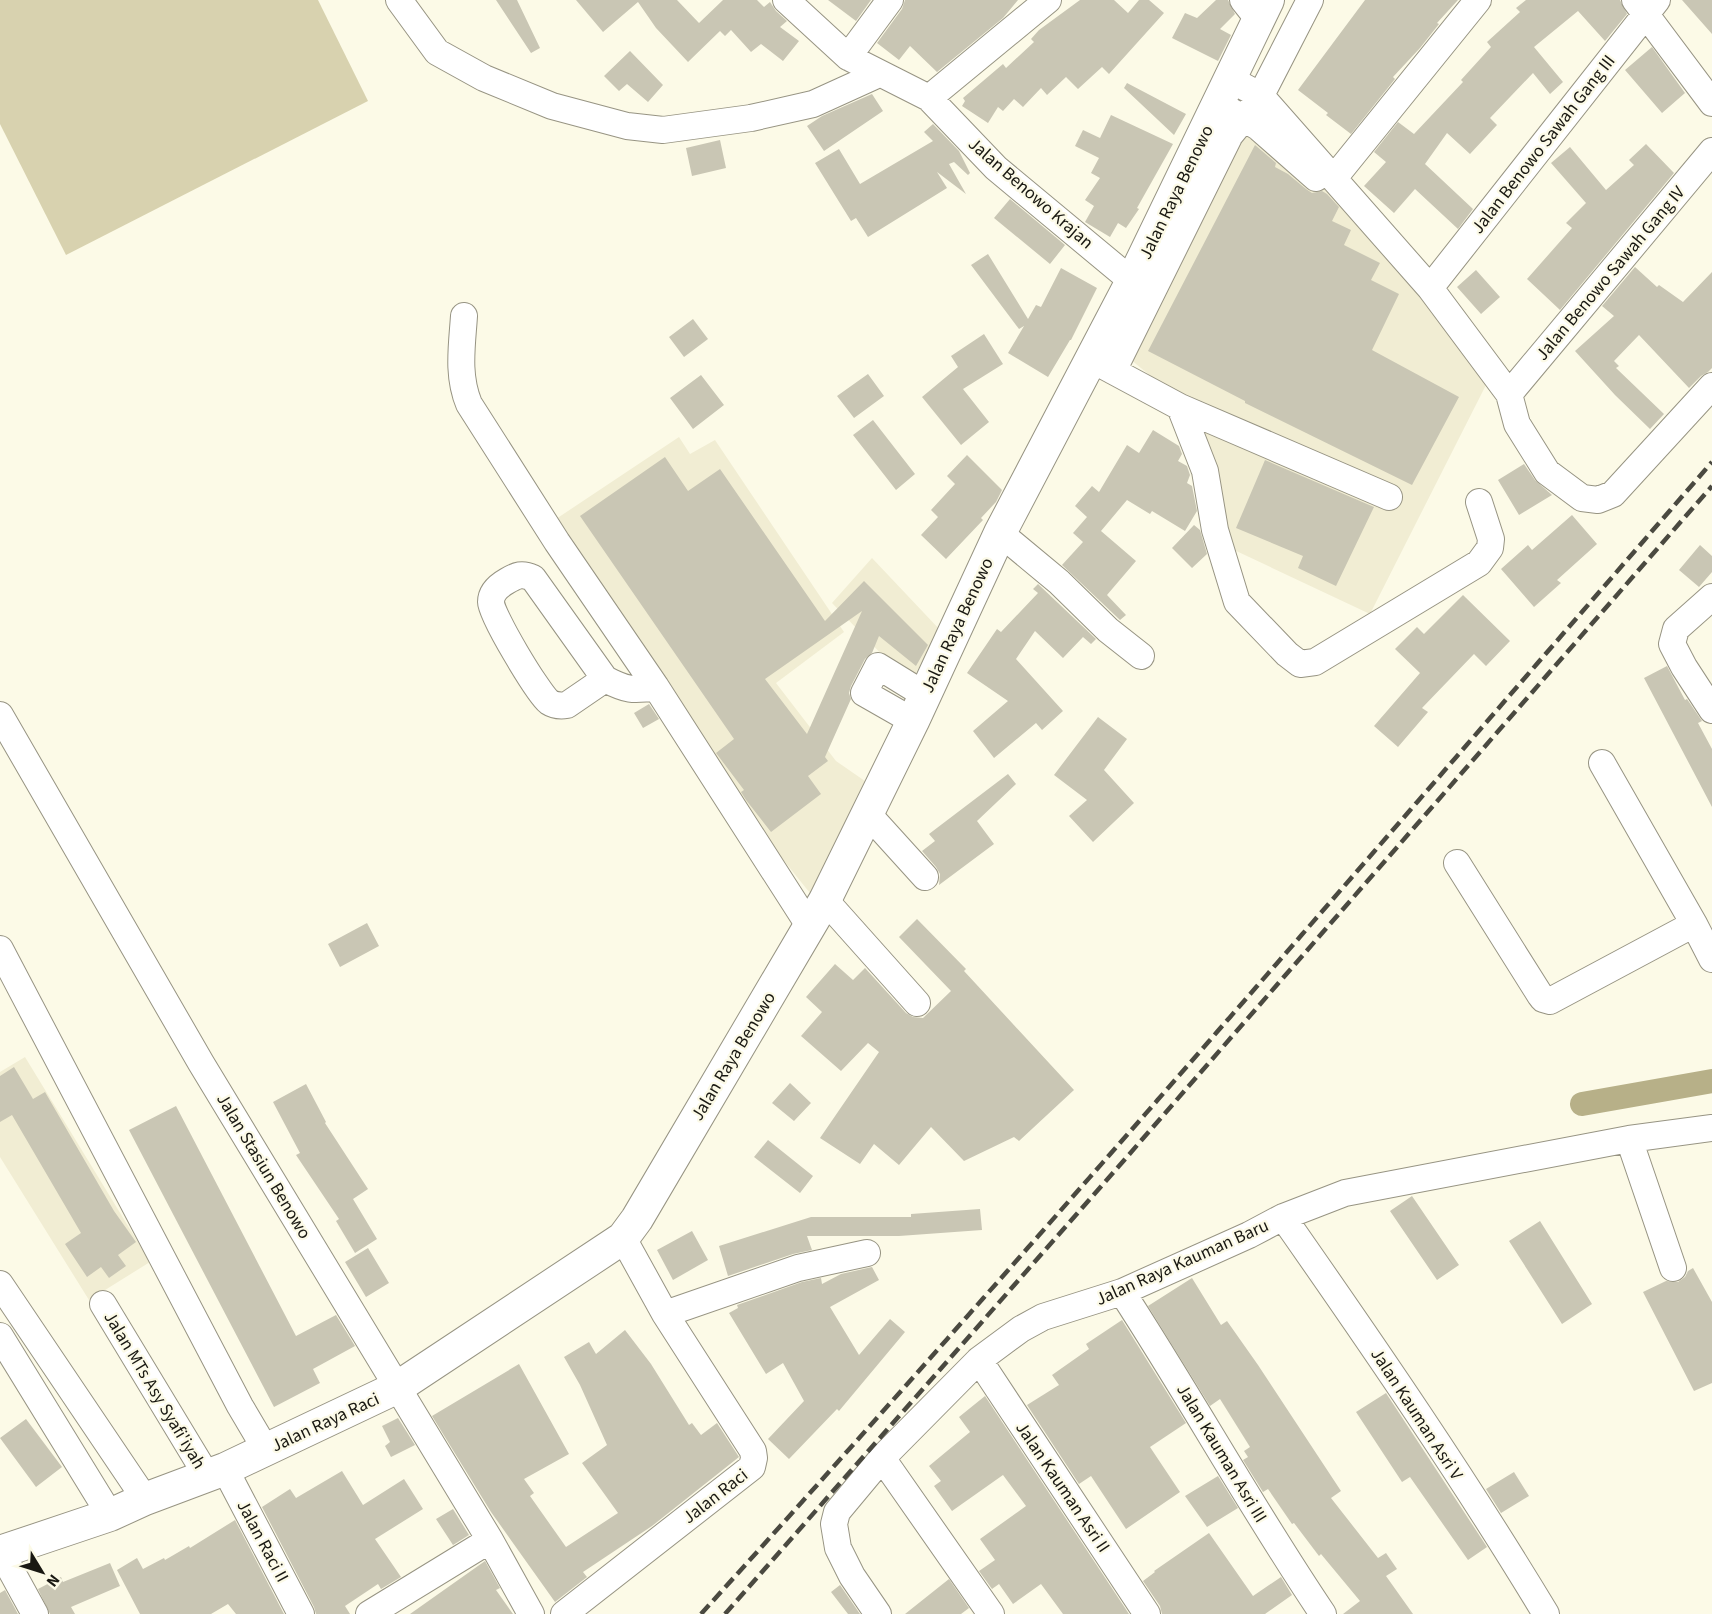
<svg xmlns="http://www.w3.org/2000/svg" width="1712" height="1614" viewBox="0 0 1712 1614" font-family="'Source Sans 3',sans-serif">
<rect width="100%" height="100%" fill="#fcfae7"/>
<path fill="#f1edd3" d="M1250,110l120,117 117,156 -117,231 -138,-65 -16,-79 -35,-69 -51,-42z
M679,437l11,17 25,-14 129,192 -68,51 60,78 39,27 -61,110 -79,-98 -179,-281z
M872,558l69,73 -30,50 -20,-17 -59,-61z
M25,1057l125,205 -61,38 -89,-143v-85z"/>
<path fill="#d8d2af" d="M0,0h318l50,101 -302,154 -66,-131z"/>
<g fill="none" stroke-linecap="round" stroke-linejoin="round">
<path stroke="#b7b088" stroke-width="24" d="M1582,1104l130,-23"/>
</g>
<path fill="#c9c6b4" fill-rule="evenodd" d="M496,0h21l23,48 -9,5z
M576,0h101l22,23 24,-23h34l7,7 6,-5 6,9 11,10 -7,6 19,14 -16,20 -22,-17 -10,8 -20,-22 -6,6 -5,-5 -32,31 -32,-34 -18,-26 -35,30z
M828,0h43l-15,21z
M905,0h113l-15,18 -66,54 -27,-26 -11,14 -22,-17 25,-34z
M1080,0h34l14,13 11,-13h10l15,13 -55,61 -7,-7 -24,22 -12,-12 -19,18 -6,-7 -18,19 -9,-8 -11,12 -5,-4 -10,16 -26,-17 3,-5 -2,-3 40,-34 3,4 28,-26 -3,-3 8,-9z
M1216,0h12l7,14 -15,15 11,6 -13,26 -46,-23 13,-25 12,5z
M1365,0h93l-21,23 2,1 -19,24 -27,29 2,2 -44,55 -25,-19 2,-2 -30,-23z
M1526,0h94l7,14 -22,27 -27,-30 -44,36 29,35 -13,12 -17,-21 -43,45 7,7 -27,29 -23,-21 -22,31 48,45 -15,20 -43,-40 -21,24 -30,-27 22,-24 -12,-10 24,-30 16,12 49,-52 -2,-2 30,-33 -4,-5 33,-30 -4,-4z
M1682,0h30v34z
M1652,47l33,46 -23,20 -37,-43z
M630,51l33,34 -15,17 -21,-18 -8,7 -15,-15z
M1127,83l59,31 -12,21 -50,-47z
M872,94l11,17 -59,40 -17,-25 15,-10z
M1111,115l62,29 -36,64 2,1 -13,19 -8,-5 -8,14 -25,-15 9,-16 -9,-6 15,-22 -9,-5 8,-15 -24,-12 8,-16 17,8z
M933,124l26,27 11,22 -2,2 -14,-13 -5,2 17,30 -29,-22 10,16 -79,49 -12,-19 -5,3 -36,-58 24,-14 21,35 73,-43 -9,-9z
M720,140l6,28 -34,8 -6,-28z
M1646,144l28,29 -114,137 -33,-31 45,-51 -6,-5 20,-20 -35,-40 19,-16 36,43 28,-25 -5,-5z
M1255,145l21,18 -1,4 13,7 18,15 6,4 10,-2 5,3 12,13 -7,14 19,9 -7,15 36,18 -9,17 28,14 -27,56 87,47 -47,88 -167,-82v-2l-97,-50z
M1010,199l55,46 -15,19 -56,-46z
M988,254l40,65 8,-14 5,2 20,-39 36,20 -26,52h-1l-22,37 -40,-24 16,-27 -5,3 -48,-64z
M1635,267l22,20 2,-2 24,17 29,-30v96l-4,4 -7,4 -12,12 -50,-53 -25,26 5,5 -3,2 48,46 -14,15 -35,-34 -40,-44 39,-35 -12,-10z
M1476,270l24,27 -19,17 -24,-27z
M693,319l15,20 -24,18 -15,-20z
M984,334l19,30 -40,25 26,33 -28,23 -39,-48 36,-30 -7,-11z
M868,374l16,22 -30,22 -17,-22z
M701,375l23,30 -31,24 -23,-31z
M873,420l42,54 -19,16 -43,-55z
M1153,430l26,16 3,8 -4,7 9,5 3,9 -3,8 5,3 5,25 -12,20 -33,-20 -2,3 -23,-14 -26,31 35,30 -29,34 19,20 -6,5 -58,-55 21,-23 -10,-9 14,-16 -12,-11 17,-20 7,6 28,-47 12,8z
M967,455l35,35 -6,12 -15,16 2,2 -37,39 -25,-24 17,-18 -7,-7 24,-26 -8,-8z
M665,457l23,34 32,-22 105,152 39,-40 64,64 -12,21 -37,-30 -7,17 -7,6 -14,27 -2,7 2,6 -26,58 3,4 -20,15 13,18 -50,38 -25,-32 -5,-8 3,-2 -28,-37 18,-14 -154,-223zM862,611l-55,123 -42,-55z
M1265,460l109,47 -38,79 -38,-18 5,-12 -67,-28z
M1524,464l11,16 17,15 -33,20 -21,-35z
M1572,515l25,29 -40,36 4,3 -27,24 -33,-38 27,-24 4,5z
M1194,525l6,5 7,24 -15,14 -20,-20z
M1700,545l12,11v16l-13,15 -20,-17z
M1038,584l58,55 -5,5 -8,-7 -20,21 -28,-27 -19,28 47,52 -21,19 -6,-7 -42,35 -21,-27 35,-30 -41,-28 30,-44 4,3 37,-39 -5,-4z
M1463,595l47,46 -24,25 -12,-12 -52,54 6,4 -30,35 -24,-21 46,-53 -25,-24 22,-22 7,7z
M1667,666l18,34 2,-1 15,22 -4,2 14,26v58l-68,-129z
M649,704l10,15 -16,9 -9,-15z
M1098,717l29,22 -23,31 30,33 -41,39 -24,-26 18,-16 -33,-25z
M1008,774l8,10 -39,37 17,23 -55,41 1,-11 -4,-7 -14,-16 13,-10 -6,-7z
M917,919l49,50 -2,2 110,119 -55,51 -5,-4 -50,24 -33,-34 -32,38 -25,-21 -14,20 -40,-26 59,-86 -11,-9 -27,28 -40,-35 21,-24 -16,-15 29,-33 18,16 12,-12 41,45 7,4 10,1 28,-27 -52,-54z
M367,923l12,23 -39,21 -12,-23z
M14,1067l19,32 12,-7 69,119 22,31 -18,13 8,11 -17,12 -8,-11 -14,10 -22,-33 16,-11 -69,-118 -12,7v-46z
M790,1083l21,20 -17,18 -22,-18z
M306,1084l20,38 -1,1 43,66 -15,10 24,40 -22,14 -19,-32 3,-2 -43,-64 4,-2 -27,-51z
M176,1106l120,230 40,-21 19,31 -42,23 7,14 -46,24 -145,-277z
M768,1140l45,36 -13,17 -46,-36z
M1412,1196l47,69 -22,15 -47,-69z
M980,1209l2,21 -83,6h-92l5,14 -19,4 -65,22 -9,-30 92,-29h100v-3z
M1540,1221l52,83 -30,20 -53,-83z
M692,1231l16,29 -35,20 -16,-30z
M368,1248l21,35 -23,14 -21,-35z
M872,1267l7,13 -49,27 29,48 31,-36 15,13 -66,79 -2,-2 -48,50 -21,-20 36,-38 -21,-38 -17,11 -37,-61 9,-5 -1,-3 65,-23 19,-4 1,6 19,-10z
M1693,1268l19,34v81l-18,8 -51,-99 23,-11 12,1 7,-5 3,-6z
M1192,1278l29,47 6,-4 31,44 83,126 -10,7 47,60 8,-5 11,16 -11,7 27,38h-70l17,-13 -39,-47 -2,2 -25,-33 -2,1 -24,-35 -5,3 -20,-32 5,-3 -4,-6 6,-4 -30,-48 -10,7 -62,-100z
M1122,1320l64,103 -36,24 30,45 -54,37 -35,-53 -12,8 -52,-79 32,-20 -7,-10 37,-26 -3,-5z
M625,1330l26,34 38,61 3,-2 9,12 16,-12 22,34 -87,69 -69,46 4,5 -32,25 -64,-90 -59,-96 87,-52 50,90 -45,25 10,14 -4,3 36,51 52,-34 -36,-50 25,-18 -27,-60 -16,-28 25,-15 7,12z
M1386,1393l101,154 -19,13 -58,-83 -8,5 -46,-70z
M985,1396l144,218h-66l-22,-30 -28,20 -14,-20 -7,5 -13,-18 16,-11 -15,-21 46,-33 -23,-31 -51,36 -18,-25 7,-5 -12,-15 41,-34 -11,-15z
M398,1418l17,27 -24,12 -6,-11 5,-4 -8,-16z
M26,1419l36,48 -26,20 -36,-49z
M342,1471l21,34 41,-26 19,30 -48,30 26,38 -20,12 -3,-5 -33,22 5,8h-34l-2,-7 -52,-100 28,-18 6,9z
M1514,1472l15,24 -28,17 -15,-24z
M1218,1476l20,32 -31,19 -22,-31z
M453,1509l16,26 -16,10 -17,-26z
M235,1520l49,94h-48l-8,-10 -17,10h-71l-23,-44 20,-12 6,11 21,-11 1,2 24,-14 1,2z
M1209,1533l44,63 28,-19 11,18 -27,19h-103l-2,-8 -17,-25 12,-9 -1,-1z
M485,1561l15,27 -4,2 17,24h-103z
M110,1563l10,23 -49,21 4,7h-25l-12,-25 23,-12 2,5z
M949,1579l20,29 -8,6h-56z
M840,1585l20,29h-12l-17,-22z
M5,1590l13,24h-18v-21z"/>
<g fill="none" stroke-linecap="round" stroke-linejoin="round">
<defs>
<path id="minor" d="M399,0l38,52 47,26 68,28 75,20 36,4 88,-12 62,-14 66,-30
M786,0l62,57 81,41 67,70 136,113
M1243,0l15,19
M1635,0l77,103
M848,57l42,-57
M1230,79l31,17 169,192 79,106 8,30 30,48 35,26 16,2 15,-6 99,-108
M929,98l119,-98
M1229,110l29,17 58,51
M1334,178l144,-178
M1430,288l227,-288
M464,316c-2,30 -7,59 5,88l88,138 99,145 154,240
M1100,364l80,43 209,90
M1113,371l117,-236 28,-34 52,-101
M1509,394l203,-243
M1180,407l25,64 10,59 22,72 50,52 13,10 15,-2 164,-99 11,-15 1,-9 -12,-37
M1000,533l59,49 49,48 33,26
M1712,597l-36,32 -4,15 12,23 28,43
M605,679l-38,26c-7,1 -12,1 -18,-3 -11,-9 -58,-87 -58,-100 0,-10 9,-17 16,-21 10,-6 15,-8 26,-3l72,101c21,11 28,12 51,8
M0,715l201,348 289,477 41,74
M913,721l-49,-28 14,-27 47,29
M1602,763l92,161 18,35
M867,813l58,64
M1457,863l83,132 3,4 7,2 144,-77
M825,900l92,103
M0,949l240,457 26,44
M1629,1139l44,129
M1283,1217c91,130 181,261 263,397
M0,1284l145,215
M1122,1292c69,106 130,217 201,322
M103,1304l104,172
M665,1314l133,-46 69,-15
M0,1336l110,179
M979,1360l168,254
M882,1458l109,156
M225,1469l76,145
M1,1552l34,62
M369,1614l121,-74
M564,1614l188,-147 2,-9 -1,-7 -88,-137 -42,-76
M878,1614l-26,-38 -14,-28 -4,-24 3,-12 45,-54 97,-98 42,-31 22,-12 79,-25 127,-57 34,-18 62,-24 284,-54 83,-11"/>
<path id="major" d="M0,1552l110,-37 35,-16 80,-30 173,-82 225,-149 14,-19 188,-319 88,-179 87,-188 132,-252 136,-281"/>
</defs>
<use href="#minor" stroke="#979483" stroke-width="28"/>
<use href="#major" stroke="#979483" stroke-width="34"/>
<use href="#minor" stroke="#fff" stroke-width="26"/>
<use href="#major" stroke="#fff" stroke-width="32"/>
<path stroke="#4a4940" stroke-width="4.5" stroke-dasharray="12 6" stroke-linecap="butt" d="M701,1614c343,-379 676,-766 1011,-1152
M725,1614l394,-448 593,-680"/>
</g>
<g text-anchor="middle" stroke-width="4.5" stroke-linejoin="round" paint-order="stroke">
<g font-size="18" fill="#191812" stroke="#fcfae7">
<text transform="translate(1543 144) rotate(-52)" y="6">Jalan Benowo Sawah Gang III</text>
<text transform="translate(1176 192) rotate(-64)" y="6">Jalan Raya Benowo</text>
<text transform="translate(1031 193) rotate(41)" y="6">Jalan Benowo Krajan</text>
<text transform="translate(1610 273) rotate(-50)" y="6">Jalan Benowo Sawah Gang IV</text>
<text transform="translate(957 625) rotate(-65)" y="6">Jalan Raya Benowo</text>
<text transform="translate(733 1056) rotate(-59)" y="6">Jalan Raya Benowo</text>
<text transform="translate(264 1166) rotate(59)" y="6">Jalan Stasiun Benowo</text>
<text transform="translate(1182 1262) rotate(-24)" y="6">Jalan Raya Kauman Baru</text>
<text transform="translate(155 1390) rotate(59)" y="6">Jalan MTs Asy Syafi'iyah</text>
<text transform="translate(1417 1414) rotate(57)" y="6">Jalan Kauman Asri V</text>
<text transform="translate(325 1422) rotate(-25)" y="6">Jalan Raya Raci</text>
<text transform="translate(1222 1453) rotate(59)" y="6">Jalan Kauman Asri III</text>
<text transform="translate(1063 1487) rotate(56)" y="6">Jalan Kauman Asri II</text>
<text transform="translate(715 1496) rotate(-38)" y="6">Jalan Raci</text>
<text transform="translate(263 1541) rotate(62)" y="6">Jalan Raci II</text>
</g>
</g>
<g transform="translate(42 1572) rotate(128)" stroke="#fcfae7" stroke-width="4.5" paint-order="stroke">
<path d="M0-4.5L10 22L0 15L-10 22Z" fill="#191812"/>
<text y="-9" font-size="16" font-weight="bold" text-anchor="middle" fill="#191812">N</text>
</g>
</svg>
